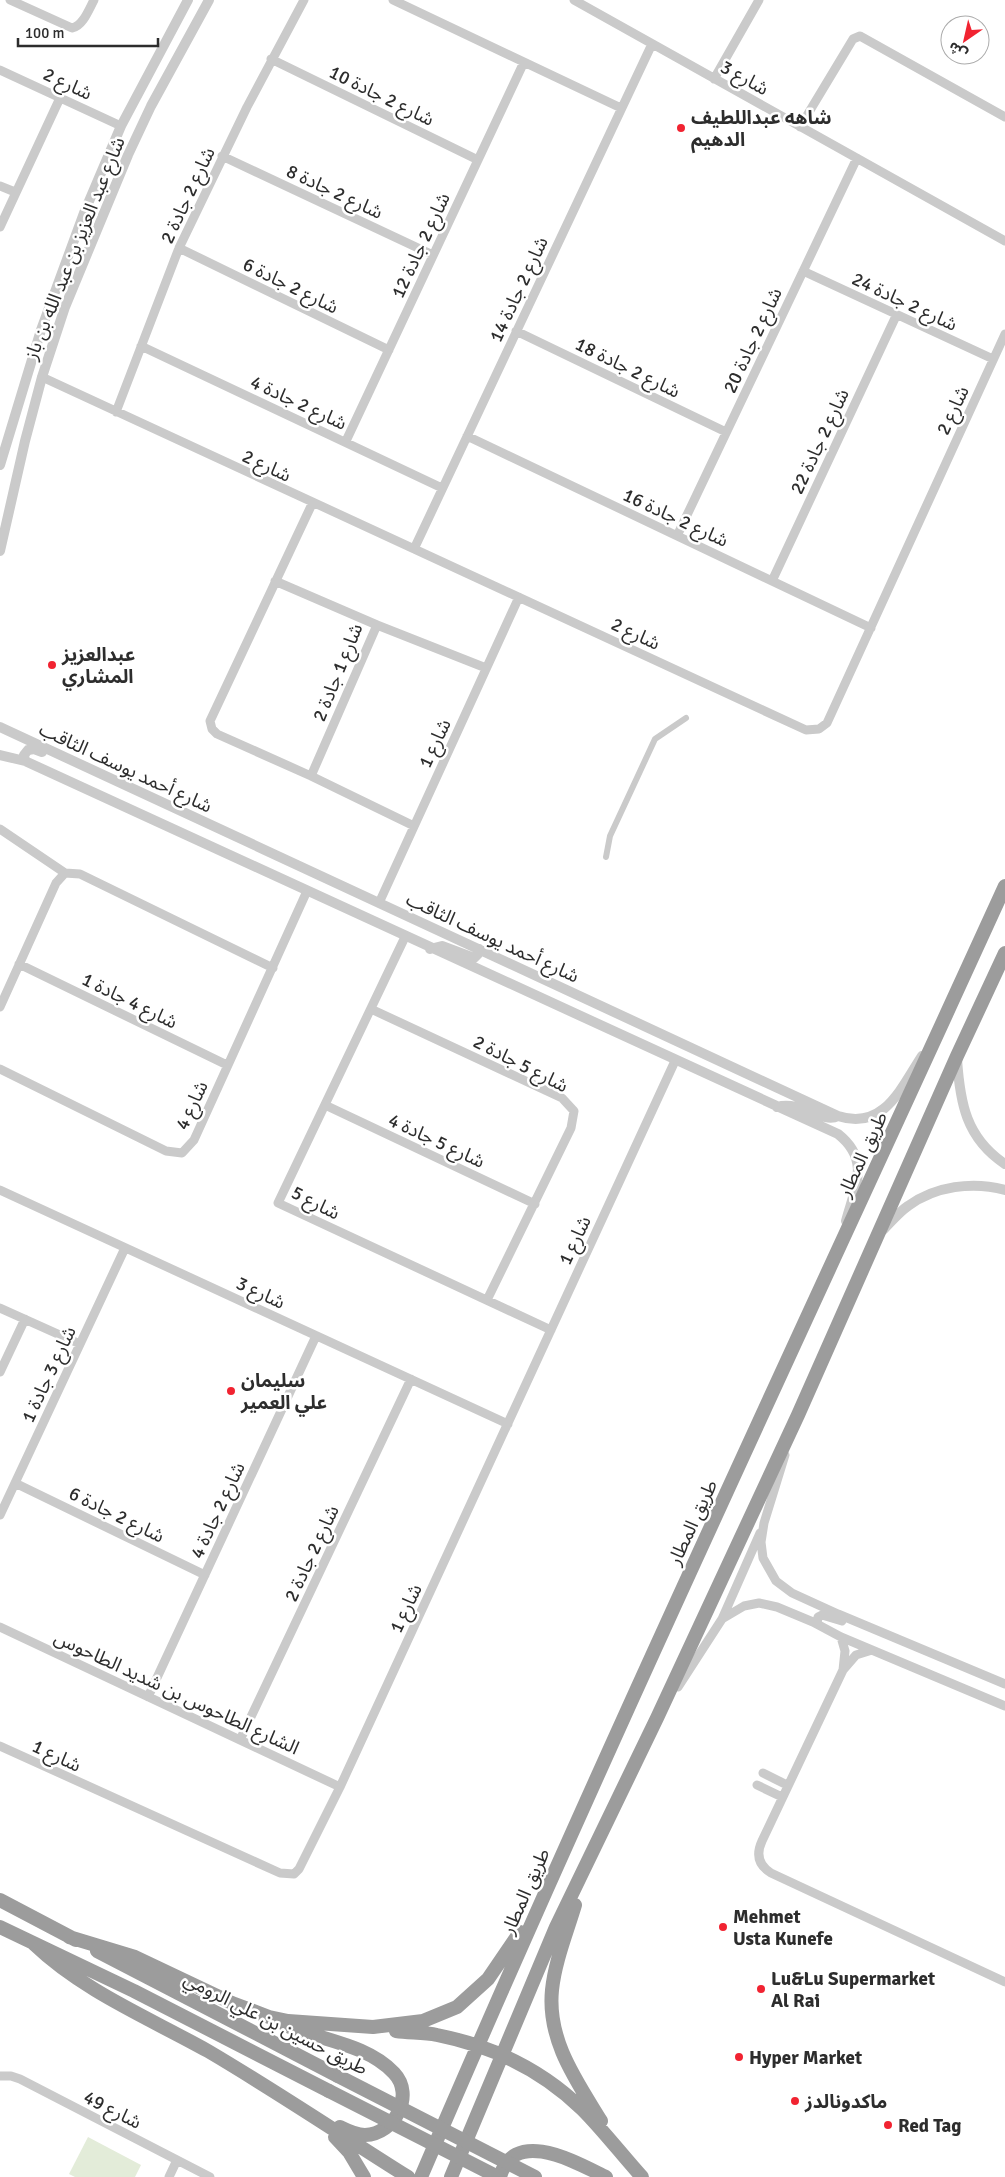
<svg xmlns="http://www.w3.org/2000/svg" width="1005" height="2177" viewBox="0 0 1005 2177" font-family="Signika,'Noto Sans Arabic',sans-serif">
<rect width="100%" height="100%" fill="#fff"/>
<path fill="#e3ecd9" d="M88,2137l53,28 -6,12h-60l-6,-3z"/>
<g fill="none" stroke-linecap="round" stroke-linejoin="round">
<path stroke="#cacaca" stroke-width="6" d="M606,857l4,-21 45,-97 31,-21"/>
<path stroke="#cacaca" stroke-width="9" d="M10,0l62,28c11,-2 17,-19 22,-28
M393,0l228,108
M574,0l431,241
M271,59l207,101
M0,70l121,56
M714,79l45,-79
M800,127l53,-88 7,-3 145,81
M222,156l211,99
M0,186l15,6
M0,227l60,-129
M179,248l210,102
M803,271l190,88
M516,331l210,101
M141,346l301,142
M42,377l764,353 13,-1 8,-6 178,-389
M116,412l63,-164 68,-141 57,-107
M467,436l404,192
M346,441l178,-379
M312,504l-102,217 2,8 5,5 94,42 103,50
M677,536l180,-378
M414,549l238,-505
M275,581l102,44 -66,151
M772,581l124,-265
M377,625l109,43
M0,829l65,44
M379,903l140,-306
M405,937l-127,266 273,127
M19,964l208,101
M0,1007l56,-124 9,-10 15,1 193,94
M371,1009l191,89 12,13 -3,17 -84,172
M0,1069l166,82 16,2 12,-13 113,-249
M325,1105l210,99
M0,1190l508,234
M0,1308l80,36
M0,1372l25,-53
M785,1455l-21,68 -3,19 2,16 13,23 16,12 46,21 167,70
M15,1483l190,92
M0,1515l125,-267
M722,1619l38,-86
M817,1624l1,-7 4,-2 20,6
M0,1627l340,160
M841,1637l4,14 -2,19
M872,1650l-16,5 -13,15 -81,171c-6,13 -4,24 9,32l234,109
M678,1687l44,-68 22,-13 15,-3 18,4 36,15 28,15 164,69
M148,1697l168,-361
M240,1740l171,-361
M0,1746l280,127 14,1 5,-5 41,-82 335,-726
M763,1773l24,12
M757,1785l25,12
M0,2076h11l9,3 190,98
M169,2177l8,-17"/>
<path stroke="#cacaca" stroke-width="10" d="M0,465l41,-135 43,-117 37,-87 67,-126
M0,551l25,-110 17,-64 23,-70 63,-152 23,-49 58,-106
M0,727l838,389c46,15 63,-28 84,-60
M0,755l25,6 813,373c33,26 17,53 8,87
M25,761l-1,-6 4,-5 6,-1 8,3
M430,949l12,-3 32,12 4,-4 1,-5
M957,1059c3,44 9,79 48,105
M777,1107c24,-7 45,17 61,9
M883,1230c8,-8 16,-18 25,-24 27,-20 65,-25 97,-16"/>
<path stroke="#9c9c9c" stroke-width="14" d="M0,1900l76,40
M575,1905c-8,27 -20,56 -23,85 -5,50 24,90 49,131
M0,1927l134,64 195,100
M69,1937l66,20 97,46 37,14 19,4 85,6 50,-6 34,-14 31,-28 32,-47
M34,1944c49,47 115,74 174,107 68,40 133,84 200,126
M97,1951l241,125
M285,2025c35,15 82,19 109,48 21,22 1,61 -29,62 -9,0 -17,-4 -25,-8
M396,2031c13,2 28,1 41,4 55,11 105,35 145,74 21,21 40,46 60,68
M335,2137l14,15 15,25
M421,2177c186,-434 388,-861 584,-1291
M451,2177l105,-250 101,-209 141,-303 159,-359 48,-103
M500,2177c14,-51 77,-14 106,0"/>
<path stroke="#9c9c9c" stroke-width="14" d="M338,2076l197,101
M329,2091l169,86"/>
</g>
<g fill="#f12331" stroke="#fff" stroke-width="2">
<circle cx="681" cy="128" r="5"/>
<circle cx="52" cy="665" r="5"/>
<circle cx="231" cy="1391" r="5"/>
<circle cx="723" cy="1927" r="5"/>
<circle cx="761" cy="1989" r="5"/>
<circle cx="739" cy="2057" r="5"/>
<circle cx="795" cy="2101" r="5"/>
<circle cx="888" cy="2125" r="5"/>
</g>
<g text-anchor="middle" stroke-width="5" stroke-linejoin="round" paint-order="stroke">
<g font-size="19" fill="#2d2d2d" stroke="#fff">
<text transform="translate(745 77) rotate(29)" y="7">شارع 3</text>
<text transform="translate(68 83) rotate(25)" y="7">شارع 2</text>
<text transform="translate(382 95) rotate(26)" y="7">شارع 2 جادة 10</text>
<text transform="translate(335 191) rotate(25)" y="7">شارع 2 جادة 8</text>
<text transform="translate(187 195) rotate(-65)" y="7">شارع 2 جادة 2</text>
<text transform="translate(420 245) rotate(-65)" y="7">شارع 2 جادة 12</text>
<text transform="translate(74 248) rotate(-68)" y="7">شارع عبد العزيز بن عبد الله بن باز</text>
<text transform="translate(291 285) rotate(26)" y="7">شارع 2 جادة 6</text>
<text transform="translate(518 289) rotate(-65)" y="7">شارع 2 جادة 14</text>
<text transform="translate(905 301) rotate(25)" y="7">شارع 2 جادة 24</text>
<text transform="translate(752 340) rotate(-65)" y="7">شارع 2 جادة 20</text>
<text transform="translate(628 367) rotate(26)" y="7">شارع 2 جادة 18</text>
<text transform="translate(299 402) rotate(25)" y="7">شارع 2 جادة 4</text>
<text transform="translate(952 410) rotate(-65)" y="7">شارع 2</text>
<text transform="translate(819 441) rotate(-65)" y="7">شارع 2 جادة 22</text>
<text transform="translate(267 465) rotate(25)" y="7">شارع 2</text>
<text transform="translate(676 517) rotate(25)" y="7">شارع 2 جادة 16</text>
<text transform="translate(636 633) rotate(25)" y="7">شارع 2</text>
<text transform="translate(337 672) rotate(-68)" y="7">شارع 1 جادة 2</text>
<text transform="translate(434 743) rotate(-65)" y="7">شارع 1</text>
<text transform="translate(126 767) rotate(25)" y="7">شارع أحمد يوسف الثاقب</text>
<text transform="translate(493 937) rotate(25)" y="7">شارع أحمد يوسف الثاقب</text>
<text transform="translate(130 1000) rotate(26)" y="7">شارع 4 جادة 1</text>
<text transform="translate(521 1063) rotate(27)" y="7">شارع 5 جادة 2</text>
<text transform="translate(191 1105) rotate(-65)" y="7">شارع 4</text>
<text transform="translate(437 1140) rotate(25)" y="7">شارع 5 جادة 4</text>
<text transform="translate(862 1154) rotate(-65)" y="7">طريق المطار</text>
<text transform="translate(316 1202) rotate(27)" y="7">شارع 5</text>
<text transform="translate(574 1240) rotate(-65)" y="7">شارع 1</text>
<text transform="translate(261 1292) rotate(25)" y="7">شارع 3</text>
<text transform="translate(48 1374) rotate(-65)" y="7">شارع 3 جادة 1</text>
<text transform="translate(217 1510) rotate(-65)" y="7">شارع 2 جادة 4</text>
<text transform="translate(117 1514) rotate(26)" y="7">شارع 2 جادة 6</text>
<text transform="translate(692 1522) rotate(-65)" y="7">طريق المطار</text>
<text transform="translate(311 1553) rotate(-65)" y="7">شارع 2 جادة 2</text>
<text transform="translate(405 1608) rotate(-65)" y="7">شارع 1</text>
<text transform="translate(177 1692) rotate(25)" y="7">الشارع الطاحوس بن شديد الطاحوس</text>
<text transform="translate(57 1755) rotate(25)" y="7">شارع 1</text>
<text transform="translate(525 1891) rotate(-66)" y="7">طريق المطار</text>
<text transform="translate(276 2023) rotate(27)" y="7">طريق حسين بن علي الرومي</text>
<text transform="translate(113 2109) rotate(27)" y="7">شارع 49</text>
</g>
<g font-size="19" font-weight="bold" fill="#2d2d2d" stroke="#fff" text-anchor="start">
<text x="691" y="124">شاهه عبداللطيف<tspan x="691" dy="22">الدهيم</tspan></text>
<text x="62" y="661">عبدالعزيز<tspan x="62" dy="22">المشاري</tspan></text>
<text x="241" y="1387">سليمان<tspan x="241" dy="22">علي العمير</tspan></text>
<text x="733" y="1923">Mehmet<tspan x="733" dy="22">Usta Kunefe</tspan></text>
<text x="771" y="1985">Lu&amp;Lu Supermarket<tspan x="771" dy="22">Al Rai</tspan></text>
<text x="749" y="2064">Hyper Market</text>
<text x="805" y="2108">ماكدونالدز</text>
<text x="898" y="2132">Red Tag</text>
</g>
</g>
<g transform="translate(965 40) rotate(214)"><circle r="24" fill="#ffffff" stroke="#ababab"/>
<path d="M0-4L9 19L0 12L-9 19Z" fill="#f12331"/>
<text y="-8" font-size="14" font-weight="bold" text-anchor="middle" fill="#2d2d2d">ش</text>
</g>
<path d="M18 38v8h140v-8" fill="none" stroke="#2d2d2d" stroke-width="2.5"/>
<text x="25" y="38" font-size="15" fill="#2d2d2d" stroke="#ffffff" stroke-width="4" paint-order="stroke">100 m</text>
</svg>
